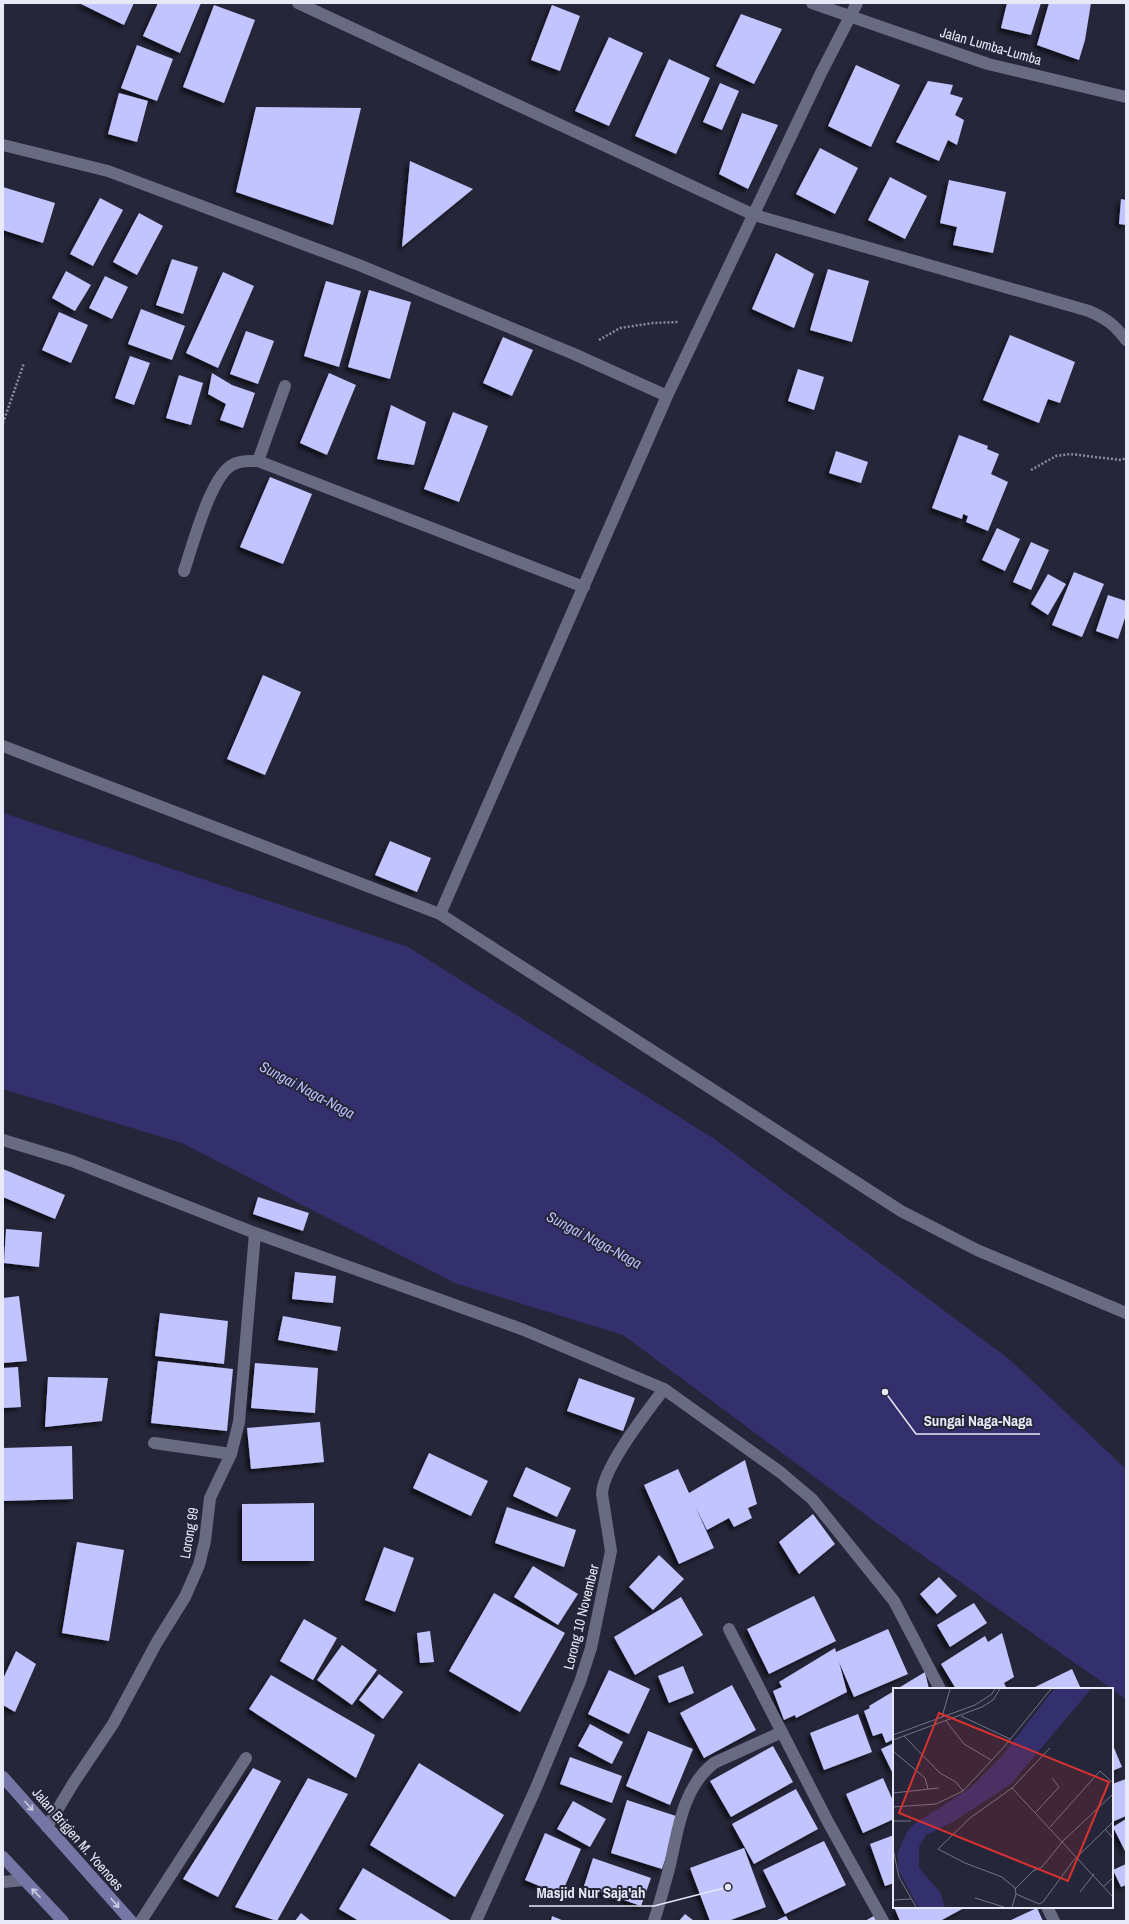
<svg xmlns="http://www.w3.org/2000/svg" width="1129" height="1924" viewBox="0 0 1129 1924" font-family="'Archivo Narrow',sans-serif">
<defs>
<filter id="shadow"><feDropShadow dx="-3.5" dy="3.5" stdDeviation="2" flood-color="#0009"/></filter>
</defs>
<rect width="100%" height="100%" fill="#26263a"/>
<path fill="#34306d" d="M3,813l405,134 308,193 293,219 117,110v230l-248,-175 -255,-189 -168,-52 -273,-140 -179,-54z"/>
<path fill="#c1c4ff" filter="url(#shadow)" d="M79,3h55l-10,22z
M158,3h43l-21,50 -37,-17z
M1007,3h34l-10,32 -30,-7z
M1049,3h42l-6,37 -6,20 -42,-15z
M214,5l41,15 -31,83 -41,-16z
M552,5l28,11 -20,55 -29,-11z
M741,14l41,15 -28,55 -38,-18z
M609,37l34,16 -34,73 -34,-15z
M137,45l36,14 -16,42 -36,-13z
M669,59l41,19 -34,76 -41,-18z
M856,65l44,20 -29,62 -43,-21z
M928,81l25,4 -3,9 13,4 -8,17 9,5 -7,25 -9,-5 -9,21 -43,-19z
M720,83l19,8 -17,39 -19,-8z
M119,93l29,8 -11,41 -29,-8z
M256,107l105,1 -28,117 -97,-33z
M742,113l36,12 -30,64 -29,-15z
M820,148l38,20 -23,46 -39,-20z
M410,161l63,28 -71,58z
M890,177l37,19 -22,43 -37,-19z
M949,180l57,12 -13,61 -40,-8 4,-18 -17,-4z
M3,187l52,16 -12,40 -40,-13z
M100,198l23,12 -30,56 -23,-12z
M1121,199l5,1v25l-7,-1z
M139,213l24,13 -26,49 -24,-13z
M776,253l38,21 -20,54 -42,-19z
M172,259l26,8 -15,47 -27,-9z
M828,269l41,12 -17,61 -42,-12z
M66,271l25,14 -16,26 -23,-13z
M223,272l31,14 -36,82 -32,-15z
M105,276l23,11 -16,32 -23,-11z
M326,281l35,10 -22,76 -35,-11z
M369,290l42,12 -21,77 -42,-12z
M141,309l44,17 -13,34 -44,-16z
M59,312l29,13 -17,38 -29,-13z
M246,331l28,10 -16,43 -28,-10z
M1010,335l65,27 -15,41 -12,-4 -9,24 -56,-23z
M503,337l30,13 -21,46 -29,-13z
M130,356l20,7 -16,42 -19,-7z
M798,369l26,8 -10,33 -26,-9z
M212,373l20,12 23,8 -12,35 -23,-8 6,-16 -18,-10z
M329,373l27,12 -29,70 -27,-12z
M179,375l24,8 -12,42 -25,-7z
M391,405l35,17 -12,43 -37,-6z
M453,412l35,14 -29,76 -35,-13z
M959,435l29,11 -1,3 12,5 -8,20 17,8 -20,49 -22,-9 2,-6 -5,-2 -1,5 -30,-11z
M836,451l32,11 -7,21 -32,-10z
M270,477l42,17 -29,70 -43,-17z
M997,528l23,11 -15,32 -23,-11z
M1031,542l18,8 -18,40 -18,-8z
M1074,572l30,12 -22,53 -30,-12z
M1048,574l18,10 -18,31 -17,-11z
M1108,595l18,6v14l-8,24 -22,-8z
M263,675l38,17 -36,83 -38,-16z
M390,841l41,17 -14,34 -42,-17z
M3,1169l62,26 -10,24 -52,-22z
M258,1197l51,16 -6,18 -50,-17z
M6,1229l36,3 -3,35 -35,-4z
M295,1272l41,4 -3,27 -41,-4z
M19,1296l8,65 -24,2v-65z
M160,1313l68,8 -4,43 -69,-8z
M283,1316l58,11 -4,24 -59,-11z
M158,1361l75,8 -6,62 -76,-8z
M255,1363l63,5 -3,45 -64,-5z
M18,1367l3,40 -18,1v-40z
M48,1377l60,1 -6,43 -57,6z
M579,1378l56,20 -12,33 -56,-20z
M320,1422l4,40 -73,7 -4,-41z
M72,1446l1,53 -70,2v-53z
M429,1453l59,28 -17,35 -58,-28z
M745,1460l12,44 -9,4 4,10 -18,9 -5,-9 -22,12 -12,-24 19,42 -35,16 -35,-79 34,-16 11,24z
M526,1467l45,21 -14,29 -44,-21z
M314,1503v58h-72v-57z
M507,1507l69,23 -12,37 -69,-24z
M813,1514l22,30 -36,30 -20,-32z
M77,1542l47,8 -15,91 -47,-8z
M384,1547l30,11 -19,54 -30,-12z
M659,1555l25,24 -31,31 -24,-23z
M533,1566l45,28 -20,31 -44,-28z
M939,1577l18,19 -20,18 -17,-20z
M494,1593l71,40 -45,79 -71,-41z
M814,1596l22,45 -67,33 -22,-45z
M681,1597l22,38 -68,40 -21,-38z
M974,1603l13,20 -37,24 -13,-22z
M304,1619l33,19 -24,42 -33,-19z
M888,1629l20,45 -54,23 -15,-35 8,30 -51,26 -1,-3 -11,5 -11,-29 9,-4 -3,-5 56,-34 1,4z
M430,1631l4,31 -14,1 -3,-30z
M1002,1633l12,44 -10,6 3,6h-51l-15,-25 44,-28 3,6z
M342,1645l35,25 -25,35 -35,-25z
M16,1651l20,13 -21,48 -12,-7v-26z
M683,1666l11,27 -25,10 -11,-27z
M1072,1669l9,20h-50z
M609,1670l41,19 -21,45 -41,-20z
M925,1672l4,17h-32z
M379,1674l24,18 -20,27 -24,-19z
M271,1675l104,60 -19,43 -107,-69z
M732,1685l24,45 -52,28 -24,-45z
M894,1691v48l-8,4 -4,-10 -9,3 -9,-25 6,-3 -1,-2z
M858,1714l14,38 -48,18 -14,-37z
M590,1724l33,18 -11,22 -34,-18z
M648,1731l45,18 -23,56 -44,-19z
M894,1743v33l-13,-27z
M1112,1743l10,24 -10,4z
M773,1746l20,36 -62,35 -21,-36z
M570,1757l52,19 -10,27 -52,-19z
M419,1763l85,52 -49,82 -85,-52z
M253,1768l28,13 -63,116 -35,-18z
M308,1778l40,16 -71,127 -42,-14z
M883,1778l11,25v16l-31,14 -17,-39z
M1126,1779v37l-14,6v-38z
M796,1789l22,40 -64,35 -22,-40z
M627,1800l52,17 -17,52 -51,-16z
M573,1801l33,18 -16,28 -33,-18z
M1126,1819v34l-13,-26z
M545,1833l36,16 -20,46 -36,-15z
M894,1835v48l-9,3 -15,-42z
M824,1841l22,44 -61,29 -22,-44z
M744,1848l22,59 -38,14h-18l-20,-53z
M593,1858l58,20 -10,28 -57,-20z
M1126,1864v21l-5,2 -8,-17z
M363,1868l89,53h-93l-20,-12z
M894,1907h70v1l-24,13h-40z
M1037,1908l6,13h-34z
M301,1913l10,8h-16z
M879,1913l2,8h-16z
M685,1914l9,7h-15z
M552,1916l12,5h-13z
M786,1916l3,5h-14z"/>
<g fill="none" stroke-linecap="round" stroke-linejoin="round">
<path stroke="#8b8c9d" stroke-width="2.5" stroke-dasharray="2 2" stroke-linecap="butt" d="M599,340l21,-12 33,-5 25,-1
M3,423l21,-60
M1031,470l25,-14 14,-2 51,6 5,-2"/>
<path stroke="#696b83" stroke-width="12" d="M154,1443l77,11
M141,1921l105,-163"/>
<path stroke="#696b83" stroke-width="12" d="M298,3l456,212 335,96c18,8 26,14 37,29
M812,3l176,61 138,33
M3,145l105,26 251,94 215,89 93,42
M258,461l27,-75
M184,571c8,-23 27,-98 50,-107 7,-4 16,-3 24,-3l326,126
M3,746l437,168 461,297 76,39 149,63
M440,914l227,-518 154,-323 36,-70
M3,1140l69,21 183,72 269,97 140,59 116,83 32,27 82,102 46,88
M729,1629l99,193 55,99
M47,1827l27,-45 39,-58 44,-82 28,-45 14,-32 6,-24 5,-43 21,-44 8,-32 16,-189
M3,1882l21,-2
M1047,1907l7,14
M476,1921l60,-133 44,-106 11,-34 20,-97 -9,-57c1,-27 45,-82 62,-105
M654,1921c6,-19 11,-37 16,-56 8,-36 13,-78 44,-102l68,-31"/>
<path stroke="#7576a5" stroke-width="12" d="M3,1777l128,144
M3,1857l60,64"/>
</g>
<defs><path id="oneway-shaft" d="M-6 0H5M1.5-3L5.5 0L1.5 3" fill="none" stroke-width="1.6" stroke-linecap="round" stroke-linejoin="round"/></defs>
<g stroke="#cbcce2">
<use href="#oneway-shaft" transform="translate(29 1806) rotate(48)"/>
<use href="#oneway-shaft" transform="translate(36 1893) rotate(-134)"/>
<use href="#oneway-shaft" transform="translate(115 1903) rotate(49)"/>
</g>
<g text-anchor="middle" stroke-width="4" stroke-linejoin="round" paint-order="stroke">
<g font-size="14" fill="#e8e9f7" stroke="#26263a">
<text transform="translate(991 46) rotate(16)" y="5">Jalan Lumba-Lumba</text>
<text transform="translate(189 1533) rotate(-80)" y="5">Lorong 99</text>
<text transform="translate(581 1617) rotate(-76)" y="5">Lorong 10 November</text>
<text transform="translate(78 1839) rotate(49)" y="5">Jalan Brigjen M. Yoenoes</text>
</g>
<g font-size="15" font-style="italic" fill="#bcbff8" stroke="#26263a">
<text transform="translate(307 1090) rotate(28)" y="5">Sungai Naga-Naga</text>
<text transform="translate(594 1240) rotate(28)" y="5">Sungai Naga-Naga</text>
</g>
</g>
<g transform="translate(893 1688)">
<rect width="220" height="220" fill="#26263a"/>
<path d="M161,1h37l-80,95 -58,38 -27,13 -7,12v21l21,24 5,15h-27l-20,-38v-17l9,-20 7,-8 55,-35 32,-32z" fill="#34306d"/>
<path fill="none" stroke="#747486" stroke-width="1" d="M68,28l49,23M49,29l8,-28M53,33l18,23 27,16M0,47l82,-30 17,-11 3,-5M11,48l36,37 16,9 7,9M0,52l89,-33 11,-7 7,-11M0,63l32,27 3,11M119,100l101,109M0,105l46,-5M0,119l43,-3 27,-13 41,-44 47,-58M143,124l23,-25 -7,-9M0,133h18M157,139l50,-56 13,12M212,141l8,9M0,161l6,28 17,30M211,198l9,-8M122,201l18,-18 9,-4 21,-26 50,-47M187,204l14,-18M123,206l-1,-6 -13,-11 -37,-14 -27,-14 32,-31 42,-30 38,-40M82,210l29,9M0,212l18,-1M119,219l4,-13 23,10 4,-2 30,-41 40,-39"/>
<path fill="#d73232" fill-opacity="0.15" stroke="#d73232" stroke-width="2" d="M46,25l170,69 -41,99 -169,-68z"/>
<rect width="220" height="220" fill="none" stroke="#e8e9f7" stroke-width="2"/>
</g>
<path fill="none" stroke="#e8e9f7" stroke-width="1.5" d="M885 1392L916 1434H1040M728 1887L654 1906H529"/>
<g fill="#e8e9f7" stroke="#26263a" stroke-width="1.5">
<circle cx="885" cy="1392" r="4"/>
<circle cx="728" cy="1887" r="4"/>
</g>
<g font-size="15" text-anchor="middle" font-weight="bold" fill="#e8e9f7" stroke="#26263a" stroke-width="4" stroke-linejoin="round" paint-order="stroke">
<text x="978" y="1426">Sungai Naga-Naga</text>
<text x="591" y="1898">Masjid Nur Saja'ah</text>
</g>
<rect width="1129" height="1924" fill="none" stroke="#e8e9f7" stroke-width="8"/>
</svg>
